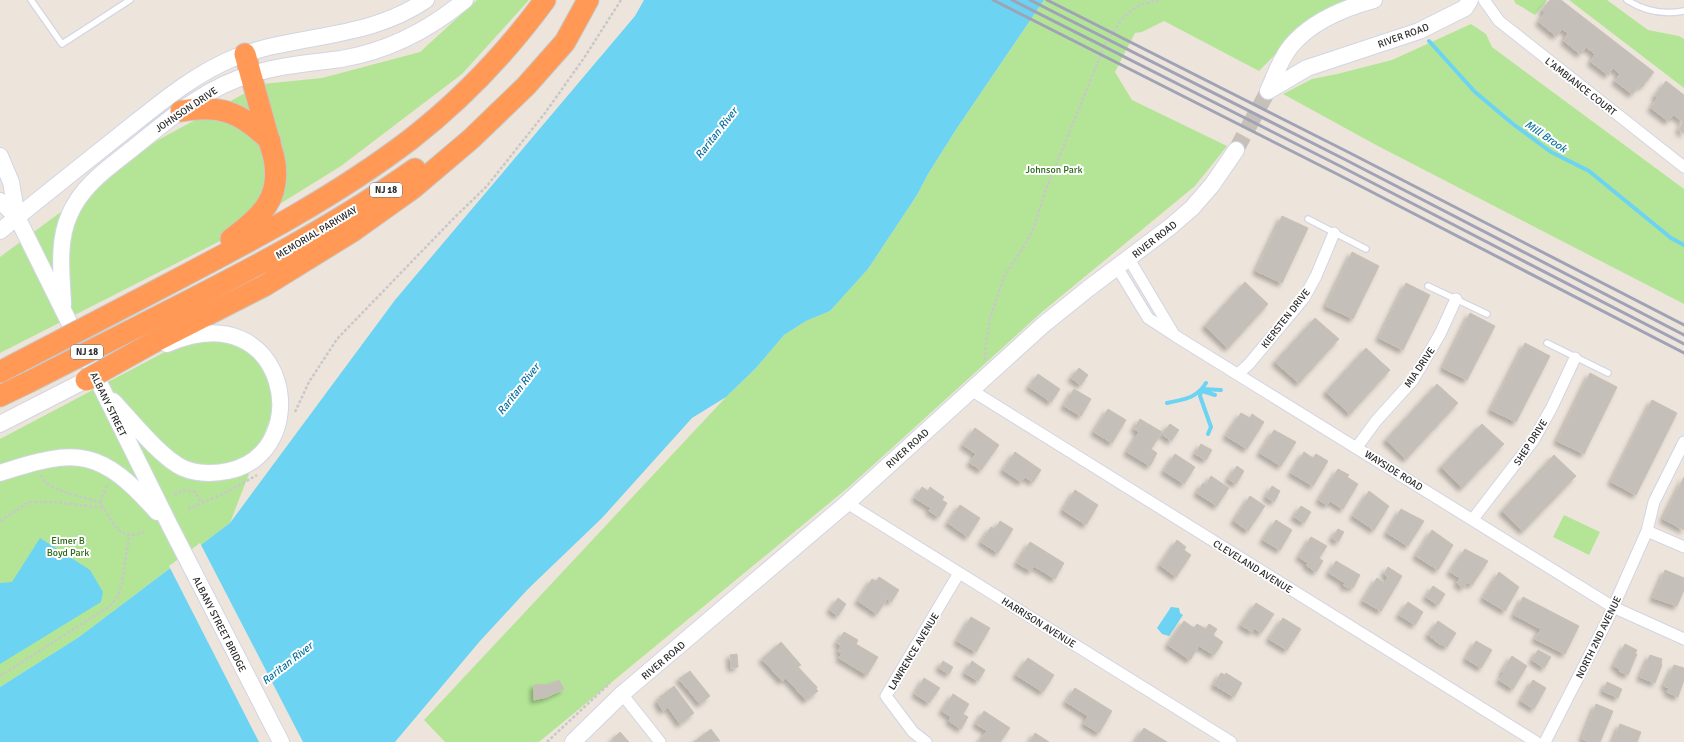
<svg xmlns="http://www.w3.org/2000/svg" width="1684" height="742" viewBox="0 0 1684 742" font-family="Signika,sans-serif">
<defs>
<filter id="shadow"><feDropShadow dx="-3.5" dy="3.5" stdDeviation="2" flood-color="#0004"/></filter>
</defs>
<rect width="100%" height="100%" fill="#ede5dc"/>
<path fill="#b4e597" d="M477,0h52l-67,74 -121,92 -119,74 -222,113v-96l158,-117 104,-56 60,-6 98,-26z
M1044,0h305l-42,22 -48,49 -95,-50 -22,11 -7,1 -20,39 17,28 95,46 -32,40 -153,126 -192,174 -311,256h-94l-21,-22 302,-323 30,-29 28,-33 22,-14 24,-10 38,-42 49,-74 11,-21 29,-46z
M1514,0h33l-12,15 -20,-12z
M1569,0h38l41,30 31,6 5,3v49z
M1471,24l15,10 6,13 192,142v115l-306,-158 -95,-52 29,-15 25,-5 55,-14z
M196,339l39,4 23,18 8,12 7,26 -3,20 -40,104 -151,114 -79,50v-248l180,-95z
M1564,515l36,17 -11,23 -36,-18z"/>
<path fill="#6cd3f2" d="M644,0h400l-87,128 -29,46 -11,21 -49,74 -38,42 -24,10 -22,14 -28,33 -30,29 -34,21 -90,100 -74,71 -48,52 -85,101h-395v-55l79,-50 151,-114 165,-223 240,-284z
M40,538l50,32 13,22 -2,10 -101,62v-81l12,-1z
M1171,607l8,1 1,5 3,2 -14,21 -7,-2 -5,-6z"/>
<path fill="#ede5dc" d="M200,543l103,199h-44l-90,-176z"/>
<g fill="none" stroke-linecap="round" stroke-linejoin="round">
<path stroke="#6cd3f2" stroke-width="4" d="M1429,41l46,51 38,32 38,28 38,19 82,67 13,7
M1202,389l19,1
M1202,390v1l13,4
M1201,391l-1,5 11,31 -3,7
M1167,403c17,-4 29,-4 39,-20"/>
</g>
<path fill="#c5bfb9" stroke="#c8c1b6" filter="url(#shadow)" d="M1550,0h11l93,72 -12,15 -2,-2 -8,9 -17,-13 5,-7 -7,-6 -5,7 -17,-13 4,-8 -9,-7 -6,7 -16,-13 4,-8 -6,-4 -6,7 -17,-14 6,-10 -3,-2z
M1666,81l18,14v39l-5,-4 4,-8 -9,-7 -6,6 -17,-13 6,-10 -2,-2z
M1282,216l26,12 -26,55 -26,-12z
M1352,252l27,14 -26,53 -27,-13z
M1245,282l23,22 -40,44 -23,-22z
M1406,283l24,12 -27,55 -24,-12z
M1470,313l25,13 -28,54 -24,-12z
M1315,318l24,21 -40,44 -24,-21z
M1525,343l25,13 -34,66 -25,-12z
M1366,348l24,22 -40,44 -24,-22z
M1079,368l9,7 -7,10 -10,-7z
M1590,373l27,14 -33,67 -27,-13z
M1038,374l22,15 -9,13 -22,-15z
M1437,384l21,19 -52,56 -20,-19z
M1074,389l17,10 -10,17 -17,-10z
M1652,400l25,13 -41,82 -25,-13z
M1108,409l18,11 -14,23 -18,-11z
M1241,413l9,5 2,-4 12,8 -17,27 -21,-13z
M1140,419l22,13 -11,17 6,4 -7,13 -23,-14 12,-20 -5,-3z
M1170,424l9,6 -8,11 -9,-7z
M1482,424l22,20 -42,44 -21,-21z
M975,428l24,17 -18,25 -11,-7 6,-9 -13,-9z
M1274,430l22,12 -15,24 -21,-13z
M1201,444l11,6 -6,10 -11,-6z
M1015,452l26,18 -8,12 -8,-5 -4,5 -18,-12z
M1304,452l9,6 3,-4 12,7 -15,25 -22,-13z
M1175,454l20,13 -11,17 -20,-13z
M1554,455l22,21 -53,55 -21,-20z
M1237,466l7,5 -8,13 -8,-5z
M1338,469l11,6 -2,2 11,7 -15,25 -13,-8 -3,4 -8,-5z
M1211,476l18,12 -12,18 -20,-13 6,-10 3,2z
M1684,477v53l-21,-11z
M1272,486l8,5 -6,11 -8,-5z
M922,487l6,4 2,-4 14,10 -2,3 5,3 -8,14 -10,-6 2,-3 -16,-10z
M1075,490l23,15 -12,20 -23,-15z
M1369,491l20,15 -15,24 -21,-14z
M1250,496l15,10 -17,25 -14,-10z
M960,505l20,13 -12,19 -20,-14z
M1301,506l10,6 -7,11 -10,-6z
M1401,509l23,12 -16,25 -21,-13z
M1276,520l16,10 -12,20 -17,-10z
M1000,521l13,8 -15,24 -17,-11 10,-15 4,2z
M1338,529l6,3 -6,10 -6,-4z
M1432,530l21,15 -15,25 -22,-14z
M1311,537l16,9 -8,12 4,3 -7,11 -10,-7 2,-2 -9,-6z
M1177,540l9,7 -2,3 7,5 -15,22 -16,-12z
M1030,542l34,21 -9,16 -21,-13 -3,5 -14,-8z
M1465,549l23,12 -16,24 -5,-3 -4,6 -6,-5 3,-5 -10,-6z
M1336,561l24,14 -7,13 -4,-2 -1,2 -5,-3 2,-2 -16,-10z
M1388,567l14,9 -21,35 -18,-10 14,-23 8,5 3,-6 -4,-3z
M1665,570l19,8v12l-7,16 -24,-8z
M1499,572l20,15 -14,24 -22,-13z
M879,577l20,13 -8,12 -4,-3 -10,15 -19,-13 14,-22 4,2z
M1433,586l12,8 -7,11 -12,-8z
M1523,597l56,29 -14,28 -30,-15 6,-10 -27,-14z
M838,598l8,6 -8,12 -8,-6z
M1408,602l15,10 -8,13 -16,-10z
M1256,603l18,11 -13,19 -7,-5 -2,4 -11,-7z
M971,617l19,11 -14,24 -19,-11z
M1283,618l18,11 -14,21 -18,-11z
M1184,621l10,7 3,-4 9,5 3,-5 8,5 -4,6 10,7 -9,13 -15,-9 -9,14 -22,-15z
M1438,621l18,12 -9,14 -6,-3v1l-13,-10z
M844,632l14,8 -2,4 22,13 -11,18 -28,-17 3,-5 -4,-2 3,-5 -4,-3z
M1476,641l16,9 -11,18 -15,-9z
M781,642l20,23 -3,2 19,20 -1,2 2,2 -12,9 -20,-22 -4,3 -20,-22z
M1625,644l12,6 -2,4h2l-9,21 -9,-4 1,-2 -6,-3z
M1538,650l13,7 -7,11 -12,-8z
M737,654l1,13 -7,1 -1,-13z
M1650,655l12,4 -1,5 1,1 -7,18 -15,-6z
M1512,656l15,10 -14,23 -14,-9 5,-7 -2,-1z
M1028,658l26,17 -11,17 -27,-17z
M943,661l10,6 -4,7 -10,-6z
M972,661l13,9 -7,11 -13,-8z
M1674,665l10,3v12l-6,17 -11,-5 2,-4 -5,-2z
M690,671l20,25 -10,8 -21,-25z
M1221,673l4,2 1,-2 16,10 -8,14 -20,-12z
M924,678l16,10 -11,15 -14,-9z
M559,680l5,9 -17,8 -13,3v-15l16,-1z
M1533,680l13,8 -12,21 -13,-8z
M1607,682l15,7 -4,9 -15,-7z
M674,686l20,27 -14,11 -12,-17 -5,4 -6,-10 4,-3 -1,-1z
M1075,688l37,23 -13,22 -15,-9 4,-8 -22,-14z
M953,694l16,10 -6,10 5,3 -7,12 -12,-8 2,-4 -9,-6z
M1596,704l17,7 -13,31h-10l-8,-3z
M984,711l26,17 -10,14h-21l8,-11 -11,-7z
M1620,724l21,8 -4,10h-24z
M1144,728l23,14h-32z
M711,729l9,12 -26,1z
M620,732l9,10h-16l-1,-2z
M1035,733l14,9h-19z"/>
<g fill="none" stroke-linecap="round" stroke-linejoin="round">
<path stroke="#c6c0b9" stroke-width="16" stroke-dasharray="16 8" stroke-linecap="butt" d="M1236,150l32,-59"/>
<defs>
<path id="lane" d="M31,0l31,44 68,-44
M1627,0c17,11 37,15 57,11
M1308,219l58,30
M1428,286l59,28
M1547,343l61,30"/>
<path id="street" d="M1484,0l15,21 185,146
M1129,259l44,74
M1117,267l31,51 26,17 439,272 71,32
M1238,374l11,-10 55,-66 12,-22 18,-43
M971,390l565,352
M1357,447l19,-26 37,-41 27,-46 16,-35
M847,503l384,239
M1473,519l60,-78 19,-34 23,-49
M1647,531l37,16
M622,694l38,48
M926,742l-13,-10 -27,-36 73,-123
M1545,742l62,-121 40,-90 7,-29 30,-60"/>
<path id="secondary" d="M1268,91l39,-23 112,-37 46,-23 5,-8
M1268,91c7,-15 12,-32 23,-45 20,-24 53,-38 83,-46
M0,156l11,26 6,35 153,309 111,216
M0,201l17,16
M0,231c38,-31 77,-62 116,-93 37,-29 75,-63 120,-81 64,-24 131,-17 190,-57
M63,305c-1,-29 -6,-62 6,-89 12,-30 39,-48 63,-67 37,-30 74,-62 120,-75 29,-9 59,-11 89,-15 47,-8 88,-29 124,-59
M113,401c18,19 48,57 70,67 14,6 30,6 45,3 89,-18 61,-180 -61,-127
M0,424l86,-44
M0,473c78,-26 101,-24 157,39
M573,742l49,-48 225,-191 196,-178 46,-37 81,-61 22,-19 20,-23 24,-35"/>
<path id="highway" d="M181,111c40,-7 61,2 89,30
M231,239c30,-22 51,-41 43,-81l-29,-104
M134,302c95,-50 192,-98 277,-163 51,-40 96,-87 134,-139
M145,323c93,-47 185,-94 270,-154
M154,342l110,-56 89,-55 59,-42 59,-50 55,-53 39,-44 23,-42
M0,372l19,-10
M0,396l29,-14"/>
</defs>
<use href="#lane" stroke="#d1d5e4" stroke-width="8"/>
<use href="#street" stroke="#d1d5e4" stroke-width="13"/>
<use href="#secondary" stroke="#d1d5e4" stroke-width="18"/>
<use href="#highway" stroke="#c8c8c8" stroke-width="23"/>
<path stroke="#c8c8c8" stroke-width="2.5" stroke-dasharray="3 2" stroke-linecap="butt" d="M985,360v-9l5,-32 14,-42 22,-34 8,-16 11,-35 61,-150 17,-24 10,-9 10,-5 16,-4
M295,412l14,-30 28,-43 116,-120 34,-33 58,-73 39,-55 37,-58
M41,475c5,16 44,22 59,27 12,19 19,42 46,29
M174,495l10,-5 11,2 6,10
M100,502l7,-17
M188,509l39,-17 30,-17
M0,521l29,-19h27l48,6
M0,676l110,-70 8,-10 4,-13 7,-47
M547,742l63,-59"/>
<use href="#lane" stroke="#fff" stroke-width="5.5"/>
<use href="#street" stroke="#fff" stroke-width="11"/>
<use href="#secondary" stroke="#fff" stroke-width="16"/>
<use href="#highway" stroke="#f95" stroke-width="21"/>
<path stroke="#9fa3b5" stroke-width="3" d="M993,0l344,174 347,179
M1012,0l328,166 344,178
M1030,0l314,159 340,176
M1047,0l301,152 336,173"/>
<defs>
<path id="highway-bridge" d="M19,362l115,-60
M86,380l68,-38
M29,382l116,-59"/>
</defs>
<use href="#highway-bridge" stroke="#c8c8c8" stroke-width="23" stroke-linecap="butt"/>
<use href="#highway-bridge" stroke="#f95" stroke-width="21"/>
</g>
<g text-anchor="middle" stroke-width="4" stroke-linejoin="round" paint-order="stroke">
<g fill="#fff" stroke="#6b6b6b" stroke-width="1">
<rect x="370" y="183" width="32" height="14" rx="3"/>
<rect x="71" y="345" width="32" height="14" rx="3"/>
</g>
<g font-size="9" font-weight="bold" fill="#2b2b2b">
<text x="386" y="193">NJ 18</text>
<text x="87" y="355">NJ 18</text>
</g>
<g font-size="10" fill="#2b2b2b" stroke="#fff">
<text transform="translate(1403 35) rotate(-20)" y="4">RIVER ROAD</text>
<text transform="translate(1581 86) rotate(38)" y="4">L'AMBIANCE COURT</text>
<text transform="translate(186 109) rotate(-34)" y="4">JOHNSON DRIVE</text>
<text transform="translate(316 232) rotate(-31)" y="4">MEMORIAL PARKWAY</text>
<text transform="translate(1154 239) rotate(-38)" y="4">RIVER ROAD</text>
<text transform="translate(1285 318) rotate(-52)" y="4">KIERSTEN DRIVE</text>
<text transform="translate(1419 367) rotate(-56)" y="4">MIA DRIVE</text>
<text transform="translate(109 404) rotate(64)" y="4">ALBANY STREET</text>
<text transform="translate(1530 442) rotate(-57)" y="4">SHEP DRIVE</text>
<text transform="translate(907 448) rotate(-42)" y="4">RIVER ROAD</text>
<text transform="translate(1394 470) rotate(32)" y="4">WAYSIDE ROAD</text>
<text transform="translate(1253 566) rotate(32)" y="4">CLEVELAND AVENUE</text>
<text transform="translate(1039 622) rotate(32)" y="4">HARRISON AVENUE</text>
<text transform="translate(220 624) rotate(63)" y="4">ALBANY STREET BRIDGE</text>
<text transform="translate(1598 637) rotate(-64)" y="4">NORTH 2ND AVENUE</text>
<text transform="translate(913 651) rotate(-59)" y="4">LAWRENCE AVENUE</text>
<text transform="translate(663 660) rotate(-40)" y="4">RIVER ROAD</text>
</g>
<g font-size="10" fill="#2b6a18" stroke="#fff">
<text x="1054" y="173">Johnson Park</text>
<text x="68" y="544">Elmer B<tspan x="68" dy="12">Boyd Park</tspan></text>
</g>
<g font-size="11" font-style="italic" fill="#0971a0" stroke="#fff">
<text transform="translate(716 133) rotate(-52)" y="4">Raritan River</text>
<text transform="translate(1546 136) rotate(34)" y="4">Mill Brook</text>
<text transform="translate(518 389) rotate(-52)" y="4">Raritan River</text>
<text transform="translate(287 663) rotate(-38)" y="4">Raritan River</text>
</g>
</g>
</svg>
